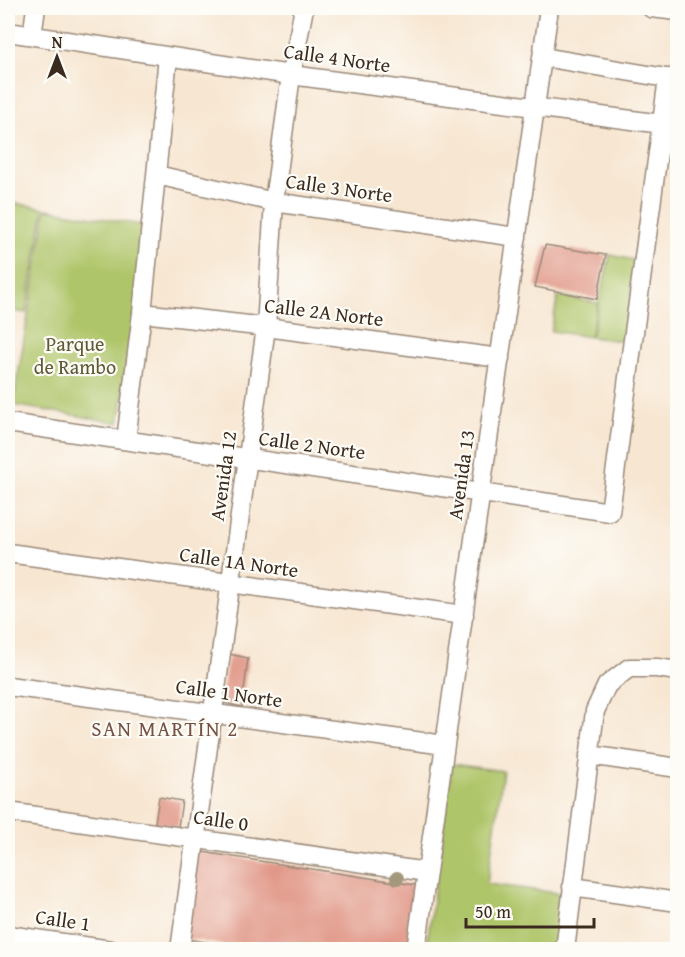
<svg xmlns="http://www.w3.org/2000/svg" width="685" height="957" viewBox="0 0 685 957" font-family="'Gentium Book Plus',serif">
<rect width="100%" height="100%" fill="#fdfcf7"/>
<filter id="ink" filterUnits="userSpaceOnUse"><feTurbulence type="fractalNoise" baseFrequency=".0167" numOctaves="2"/><feDisplacementMap in="SourceGraphic" scale="12" xChannelSelector="R" yChannelSelector="G"/><feConvolveMatrix kernelMatrix="1 2 1 2 8 2 1 2 1" color-interpolation-filters="sRGB"/></filter>
<filter id="wash" filterUnits="userSpaceOnUse"><feTurbulence type="fractalNoise" baseFrequency=".008" numOctaves="4" result="noise"/><feDisplacementMap in="SourceGraphic" scale="24" xChannelSelector="R" yChannelSelector="G"/><feGaussianBlur stdDeviation="1.35" result="paint"/><feColorMatrix in="noise" values="0 0 0 0 0 0 0 0 0 0 0 0 0 0 0 0 0 1.4 0 .05"/><feComposite in="paint" operator="in"/></filter>
<g filter="url(#wash)">
<rect width="100%" height="100%" fill="#f7e6d1"/>
<path fill="#afc569" stroke="#757844" stroke-width="1.5" d="M8,202l36,6 -18,105 -18,-3z
M46,209l103,17 -30,197 -106,-18z
M610,255l29,6 -10,81 -38,-5z
M558,296l40,7 -8,34 -39,-6z
M452,764l51,7 -16,113 78,10 -8,55 -131,1z"/>
<g id="blocks">
<path fill="#e19888" d="M545,245l61,10 -9,44 -62,-12z
M229,654l19,4 -6,49 -22,-5z
M159,797l23,4 -4,26 -23,-4z
M196,851l225,35 -9,64h-163l-66,-12z"/>
</g>
</g>
<g filter="url(#ink)">
<use href="#blocks" fill-opacity="0" stroke="#998878" stroke-width="1.5"/>
<g fill="none" stroke-linecap="round" stroke-linejoin="round">
<defs>
<path id="minor" d="M651,8l27,3
M8,32l283,43 371,49
M32,36l4,-28
M543,57l135,23
M157,175l117,27 243,35
M142,313l124,14 234,31
M8,423l602,89 58,-434
M126,440l16,-127 26,-256
M8,553l456,62
M8,686l437,59
M589,755l89,13
M8,812l419,60
M572,887l106,15
M8,935l103,15
M180,950l86,-623 8,-125 17,-127 13,-67
M416,950l133,-942
M565,950l30,-239 12,-26 22,-17h28l21,3"/>
</defs>
<use href="#minor" stroke="#998878" stroke-width="21"/>
<use href="#minor" stroke="#fff" stroke-width="18"/>
</g>
<circle fill="#a3987b" cx="397" cy="878" r="7"/>
</g>
<g text-anchor="middle" stroke-width="4.5" stroke-linejoin="round" paint-order="stroke">
<g font-size="20" fill="#3b2a1e" stroke="#fdfcf7">
<text transform="translate(337 58) rotate(8)" y="7">Calle 4 Norte</text>
<text transform="translate(339 188) rotate(8)" y="7">Calle 3 Norte</text>
<text transform="translate(324 312) rotate(7)" y="7">Calle 2A Norte</text>
<text transform="translate(312 445) rotate(8)" y="7">Calle 2 Norte</text>
<text transform="translate(461 475) rotate(-82)" y="7">Avenida 13</text>
<text transform="translate(223 476) rotate(-82)" y="7">Avenida 12</text>
<text transform="translate(239 562) rotate(8)" y="7">Calle 1A Norte</text>
<text transform="translate(229 693) rotate(8)" y="7">Calle 1 Norte</text>
<text transform="translate(221 820) rotate(8)" y="7">Calle 0</text>
<text transform="translate(63 920) rotate(8)" y="7">Calle 1</text>
</g>
<g font-size="20" fill="#5e5834" stroke="#fdfcf7">
<text x="75" y="351">Parque<tspan x="75" dy="23">de Rambo</tspan></text>
</g>
<g font-size="21" letter-spacing="1.5" fill="#755043" stroke="#fdfcf7">
<text x="165" y="736">SAN MARTÍN 2</text>
</g>
</g>
<rect width="685" height="957" fill="none" stroke="#fdfcf7" stroke-width="30"/>
<g transform="translate(57 57)" stroke="#fdfcf7" stroke-width="4.5" paint-order="stroke">
<path d="M0-4.5L10 22L0 15L-10 22Z" fill="#3b2a1e"/>
<text y="-9" font-size="16" font-weight="bold" text-anchor="middle" fill="#3b2a1e">N</text>
</g>
<path d="M466 918v9h128v-9" fill="none" stroke="#3b2a1e" stroke-width="3"/>
<text x="475" y="918" font-size="18" fill="#3b2a1e" stroke="#fdfcf7" stroke-width="4.5" paint-order="stroke">50 m</text>
</svg>
